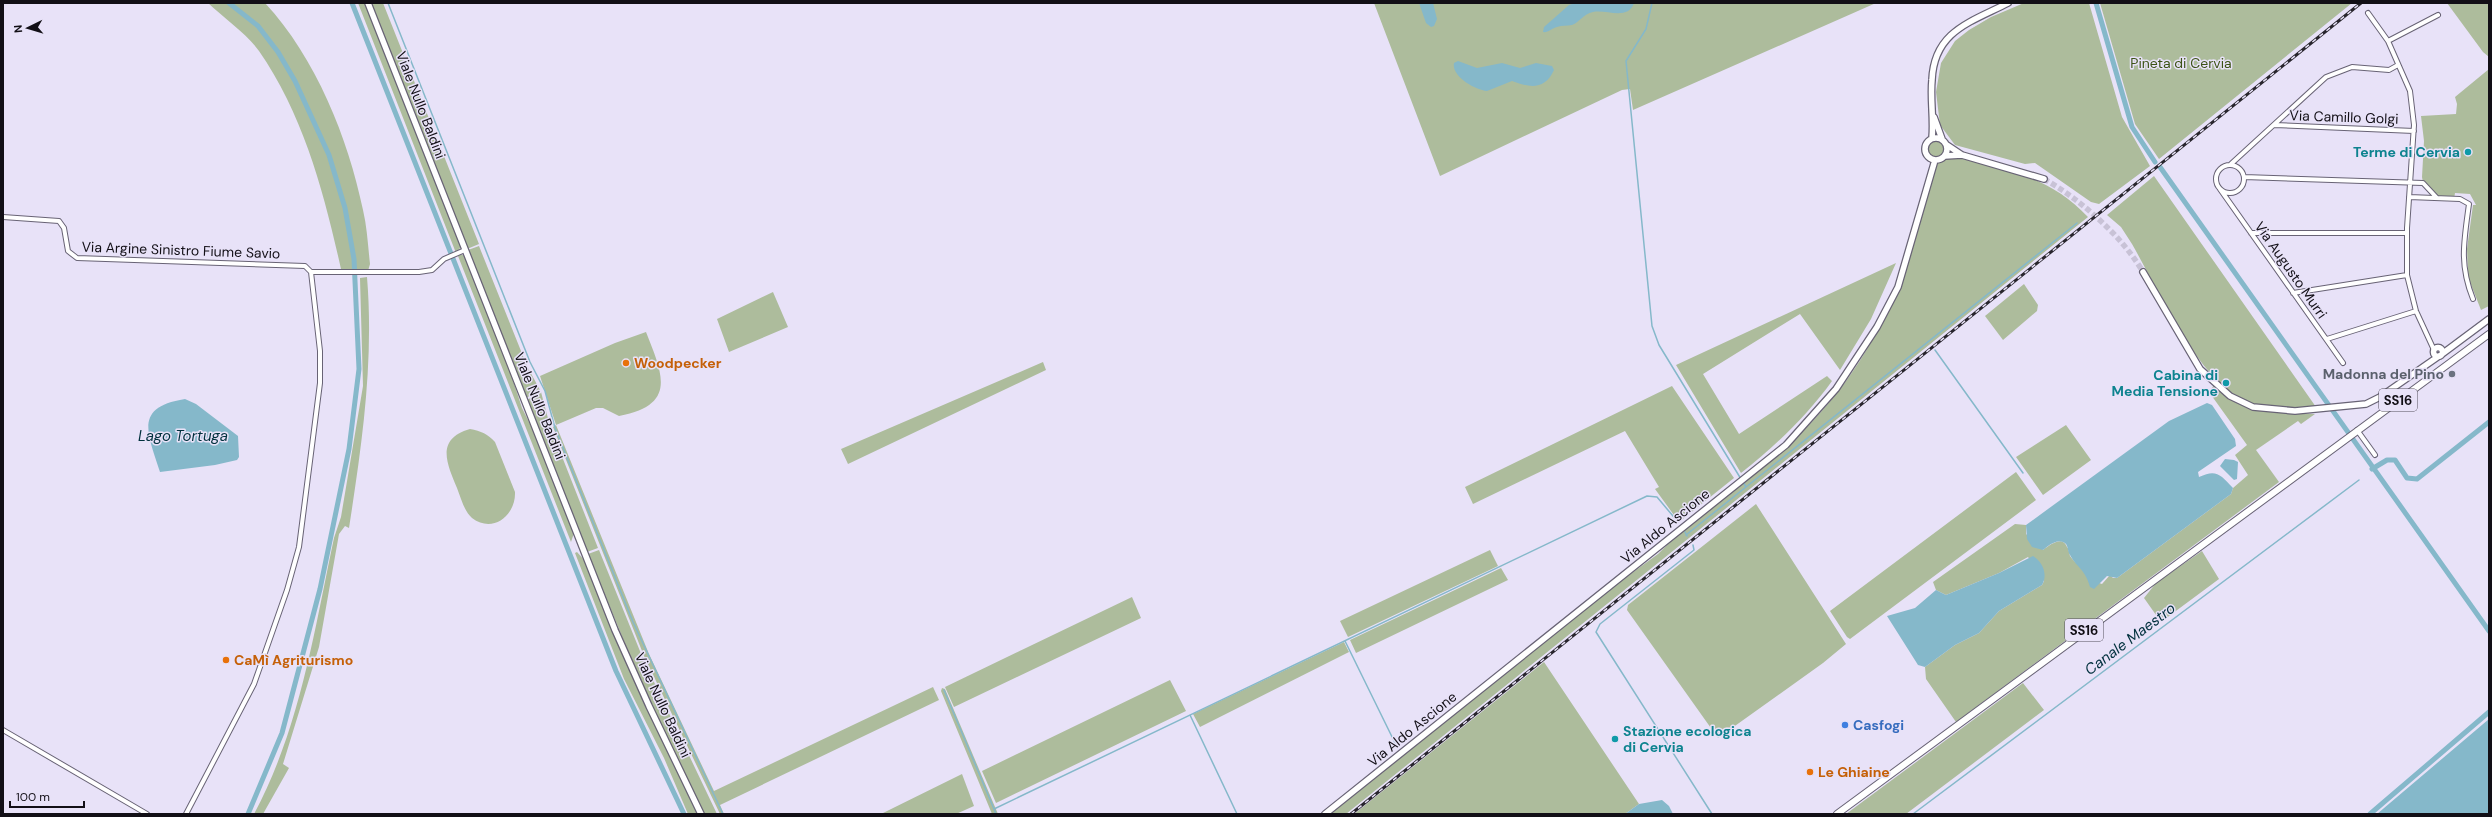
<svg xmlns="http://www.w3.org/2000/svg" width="2492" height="817" viewBox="0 0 2492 817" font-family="'DM Sans',sans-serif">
<rect width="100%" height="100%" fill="#e8e2f8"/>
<path fill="#adbc9c" d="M208,3h57c51,55 83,135 98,207 4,17 5,36 7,54l-2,7 -27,-2c-17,-76 -37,-153 -82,-218 -12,-17 -35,-33 -51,-48z
M358,3h7l96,244 -5,6z
M370,3h13l96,241 -12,5z
M1374,3h502l-243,107 -3,-21 -8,1 -182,86z
M2024,3h65l33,114 28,49 -51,38 -8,-2 -56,-39 -10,1 -70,-19 -15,-20 -4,-33 5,-29 14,-22 14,-11 22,-13z
M2100,3h252l-193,156 -24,-35z
M2447,3h42v54l-6,-5z
M2489,69v237l-8,4 -13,-33 -1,-28 6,-44h3l-6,-11 -15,-1 -1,6 -17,-1 -14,-15 -1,-6 2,-36 -3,-25 35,-2 1,-10 -2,-7z
M1927 148a9 9 0 1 1 18 0a9 9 0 1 1-18 0Z
M1951,157h8c51,14 90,19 129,60l-742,597h-16l280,-225 48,-35 13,-13c42,-34 87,-67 126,-104 81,-78 110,-161 136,-267l4,-7z
M2154,176l162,231c-21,2 -45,4 -66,-4 -52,-20 -91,-112 -118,-159l-11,-17 -14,-12z
M479,246l48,120 13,24 -14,8 -58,-148z
M460,254l5,2 45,115 12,37 12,24 40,101 -3,9 -113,-286z
M1896,263l-25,56 -31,51 -40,-56 -97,60 36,60 88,-58 5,5c-25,35 -57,65 -91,92l-65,-108z
M367,277c7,85 -5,167 -18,251l-4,-2 -6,8 -20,113 -36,117 6,4 -26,46h-9c46,-86 60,-182 80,-276l7,-21 22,-131 -3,-108z
M2024,284l14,21 -1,6 -34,29 -18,-24z
M773,292l15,35 -59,25 -12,-33z
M646,332c17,43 31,73 -27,84l-16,-8h-7l-40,17 93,229 65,137 219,-104 6,13 -219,105 4,9h-4l-76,-158 -91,-229 3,-2 -16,-49 75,-33z
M1043,362l3,8 -198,94 -7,-15z
M2214,385c27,31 63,27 101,29l-14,10 -3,-3 -42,29 23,32 -323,240 -30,-43 -1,-12 30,-22 24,-12 20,-22 43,-26 2,-4 -16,-24 -29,16 -53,22 -10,-5 -3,-8 82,-58 11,1v9l17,16c7,-5 19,-15 24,-3 2,2 2,6 3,9 6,8 14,13 18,23l14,5 8,-9 3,3h4l114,-84 2,-6 15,-13 -13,-20 12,-10 -38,-53z
M1672,386l62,92 -55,44 -24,-33 4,-2 -34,-56 -152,73 -8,-17z
M541,392l9,34 48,122 -11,4 -60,-152z
M2066,425l25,35 -48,35 -27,-38z
M470,429c11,2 18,5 25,13l20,50c1,23 -22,42 -43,26 -8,-7 -11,-20 -15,-30 -10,-24 -22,-49 13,-59z
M2016,472l20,28 -186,139 -3,-2 -17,-26z
M1756,504l90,140 -23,19 -105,75 -91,-128 1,-5z
M599,550l45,111 73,153h-13l-66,-139 -50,-121z
M1490,550l8,16 -150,71 -8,-16z
M2202,551l17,28 -58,43 -17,-24 12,-15z
M577,552l8,9 25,62 88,191h-10l-24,-56 -40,-79 -49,-126z
M1501,568l7,12 -152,73 -6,-13z
M1132,597l9,21 -187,89 -9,-20z
M1344,642l5,10 -149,75 -7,-13z
M1544,662l95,142 -14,10h-271z
M1170,680l16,31 -190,92 -14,-32z
M2023,683l21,27 -138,104h-60z
M942,688l3,1 53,125h-6l-51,-123z
M962,774l12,32 -18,8h-75z"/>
<path fill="#85b8ca" d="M1419,3h14l4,16 -3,7 -3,1 -5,-4z
M1575,3h59c-6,18 -28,6 -41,9 -10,2 -13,10 -21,13 -5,1 -10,0 -15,2 -5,1 -9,6 -14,5l1,-5 25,-22z
M1458,61l19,7 25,-5 18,5 16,-5 16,3 2,4c-9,20 -24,18 -42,11l-25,10c-12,-1 -36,-15 -33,-28z
M185,399l11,5 42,32 1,21 -2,3 -22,5 -55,7c-12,-38 -27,-65 25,-73z
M2207,403l5,2 23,34 1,7 -38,26 1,5c17,-8 21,-3 34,11l-2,6 -114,84 -10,-2 -13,13 -4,-2c-5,-18 -12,-18 -20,-32 -3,-4 -1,-11 -7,-13 -7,-3 -15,4 -20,8l-11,-3 -5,-8 -1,-14 143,-104z
M2225,459l9,1 4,2 -1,17 -3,1 -14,-14z
M2033,556c10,6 15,19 9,29l-43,26 -20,22 -24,12 -30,22 -7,-2 -31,-49 28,-8 21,-18 10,5 53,-22z
M2489,719v95h-112z
M1662,800l7,6 4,8h-48l14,-10z"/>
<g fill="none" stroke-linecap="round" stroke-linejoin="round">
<path stroke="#85b8ca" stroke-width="1.5" d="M388,3l142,359 15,29 10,37 78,194 90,192
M1652,3l-6,26 -20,32 26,265 7,19 82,134
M1935,350l88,123
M1746,487l331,-264
M1685,532l2,4
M1686,535l60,-48 -3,-5
M1693,545l1,5 -94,74 -4,8 116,182
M1345,641l52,106
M944,690l50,119
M1190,715l47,99
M996,814l-2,-5 653,-313 10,1 21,25
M1913,814l446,-334"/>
<path stroke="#85b8ca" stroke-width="5" d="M229,3l29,23 20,26 17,29 34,74 16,53 9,51 5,110 -10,80 -29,140 -38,144 -34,81
M352,3l264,668 68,143
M2096,3l36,124 23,35
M2160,167l329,464
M2372,469l15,-9h8l12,18 10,1 72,-57
M2370,814l119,-102"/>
<path stroke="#c8c2d6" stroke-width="5.5" stroke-dasharray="5.5 3" stroke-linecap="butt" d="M2044,179c36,20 78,57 99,93"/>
<defs>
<path id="street" d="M2368,13l20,28 22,50 4,34 -7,103v47l9,36 18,39
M2388,41l50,-26
M2274,125l140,6
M2231,164l95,-87 26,-10 37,3 9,-5
M2216 179a14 14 0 1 1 28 0a14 14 0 1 1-28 0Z
M2244,177l179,6 14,15
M2220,189l123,174
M2409,197l51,2 9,5c-5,37 -10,60 4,95
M3,217l56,4 5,7 4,23 9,7 228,8 6,6
M2251,233h156
M2293,293l114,-18
M2327,339l89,-28
M2357,430l18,25
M3,730l144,84
M186,814l68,-130 33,-94 12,-43 21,-164v-32l-9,-79h108l13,-2 12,-11 21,-9"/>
<path id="secondary" d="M368,3l247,627 34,76 52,108
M1934,117l8,22
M1925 149a11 11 0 1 1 22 0a11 11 0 1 1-22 0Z
M1932,138c2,-19 -2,-39 0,-58 2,-49 39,-58 76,-77
M1947,145l15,10 82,24
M1945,156l17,-1
M2143,272l57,97 30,27 23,11 42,4 71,-7 14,-7 59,-41
M2433.5 352a4.5 4.5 0 1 1 9 0a4.5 4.5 0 1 1-9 0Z
M2442,354l47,-35
M1325,814l461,-369 50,-56 41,-62 21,-40 37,-127"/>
<path id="primary" d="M1837,814l652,-480"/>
</defs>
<use href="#street" stroke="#686375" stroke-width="6"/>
<use href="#secondary" stroke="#686375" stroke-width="8"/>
<use href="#primary" stroke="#686375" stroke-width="8"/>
<use href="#street" stroke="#fff" stroke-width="4"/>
<use href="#secondary" stroke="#fff" stroke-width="5.5"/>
<use href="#primary" stroke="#fff" stroke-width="6"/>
<defs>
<path id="rail" d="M1351,814l1010,-811"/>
</defs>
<use href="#rail" stroke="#28252d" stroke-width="3"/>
<use href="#rail" stroke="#e8e2f8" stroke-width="1.5" stroke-dasharray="4.5" stroke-linecap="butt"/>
</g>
<g fill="#0f9aa8" stroke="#e8e2f8" stroke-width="1.5">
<circle cx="2468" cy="152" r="4"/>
<circle cx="2226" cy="383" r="4"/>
<circle cx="1615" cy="739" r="4"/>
</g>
<g fill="#e8710a" stroke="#e8e2f8" stroke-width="1.5">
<circle cx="626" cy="363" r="4"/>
<circle cx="226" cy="660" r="4"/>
<circle cx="1810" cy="772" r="4"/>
</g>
<circle fill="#6b7280" stroke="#e8e2f8" stroke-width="1.5" cx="2452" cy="374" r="4"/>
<circle fill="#3f7fe0" stroke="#e8e2f8" stroke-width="1.5" cx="1845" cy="725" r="4"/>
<g text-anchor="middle" stroke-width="3" stroke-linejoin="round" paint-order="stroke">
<g fill="#e8e2f8" stroke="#524e5a" stroke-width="1">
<rect x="2379" y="389" width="38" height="22" rx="3"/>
<rect x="2065" y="619" width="38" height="22" rx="3"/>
</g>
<g font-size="13" font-weight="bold" fill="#120f16">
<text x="2398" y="405">SS16</text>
<text x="2084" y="635">SS16</text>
</g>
<g font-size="14" fill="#3c5316" stroke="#e8e2f8">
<text x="2181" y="68">Pineta di Cervia</text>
</g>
<g font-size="14" fill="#120f16" stroke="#e8e2f8">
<text transform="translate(421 105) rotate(69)" y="5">Viale Nullo Baldini</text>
<text transform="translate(2344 117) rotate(2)" y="5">Via Camillo Golgi</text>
<text transform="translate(181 250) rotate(2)" y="5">Via Argine Sinistro Fiume Savio</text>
<text transform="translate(2291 270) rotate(55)" y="5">Via Augusto Murri</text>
<text transform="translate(540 406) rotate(68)" y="5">Viale Nullo Baldini</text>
<text transform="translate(1665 526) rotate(-39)" y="5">Via Aldo Ascione</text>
<text transform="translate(663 705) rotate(65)" y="5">Viale Nullo Baldini</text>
<text transform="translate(1412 729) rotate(-39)" y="5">Via Aldo Ascione</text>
</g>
<g font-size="14" font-weight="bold" fill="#0d838f" stroke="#e8e2f8" text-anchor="end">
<text x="2460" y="157">Terme di Cervia</text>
<text x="2218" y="380">Cabina di<tspan x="2218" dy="16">Media Tensione</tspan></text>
<text x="1623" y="736" text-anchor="start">Stazione ecologica<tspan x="1623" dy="16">di Cervia</tspan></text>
</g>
<g font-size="14" font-weight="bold" fill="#c56008" stroke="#e8e2f8" text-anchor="start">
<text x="634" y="368">Woodpecker</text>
<text x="234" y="665">CaMì Agriturismo</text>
<text x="1818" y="777">Le Ghiaine</text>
</g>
<g font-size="14" font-weight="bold" fill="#5b616d" stroke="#e8e2f8" text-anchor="end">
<text x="2444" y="379">Madonna del Pino</text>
</g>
<g font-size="14" font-weight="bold" fill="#366cbe" stroke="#e8e2f8" text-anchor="start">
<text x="1853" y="730">Casfogi</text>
</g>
<g font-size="15" font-style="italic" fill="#00303d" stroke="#e8e2f8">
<text x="183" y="441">Lago Tortuga</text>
<text transform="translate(2130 639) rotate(-37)" y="5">Canale Maestro</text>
</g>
</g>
<rect width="2492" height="817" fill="none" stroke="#120f16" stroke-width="8"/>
<g transform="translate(28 28) rotate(265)" stroke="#e8e2f8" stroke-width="3" paint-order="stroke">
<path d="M0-3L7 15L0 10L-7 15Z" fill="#120f16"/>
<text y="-6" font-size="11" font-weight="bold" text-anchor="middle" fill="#120f16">N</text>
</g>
<path d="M10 801v6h74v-6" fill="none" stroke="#120f16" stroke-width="2"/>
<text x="16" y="801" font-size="12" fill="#120f16" stroke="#e8e2f8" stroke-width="3" paint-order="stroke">100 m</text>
</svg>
